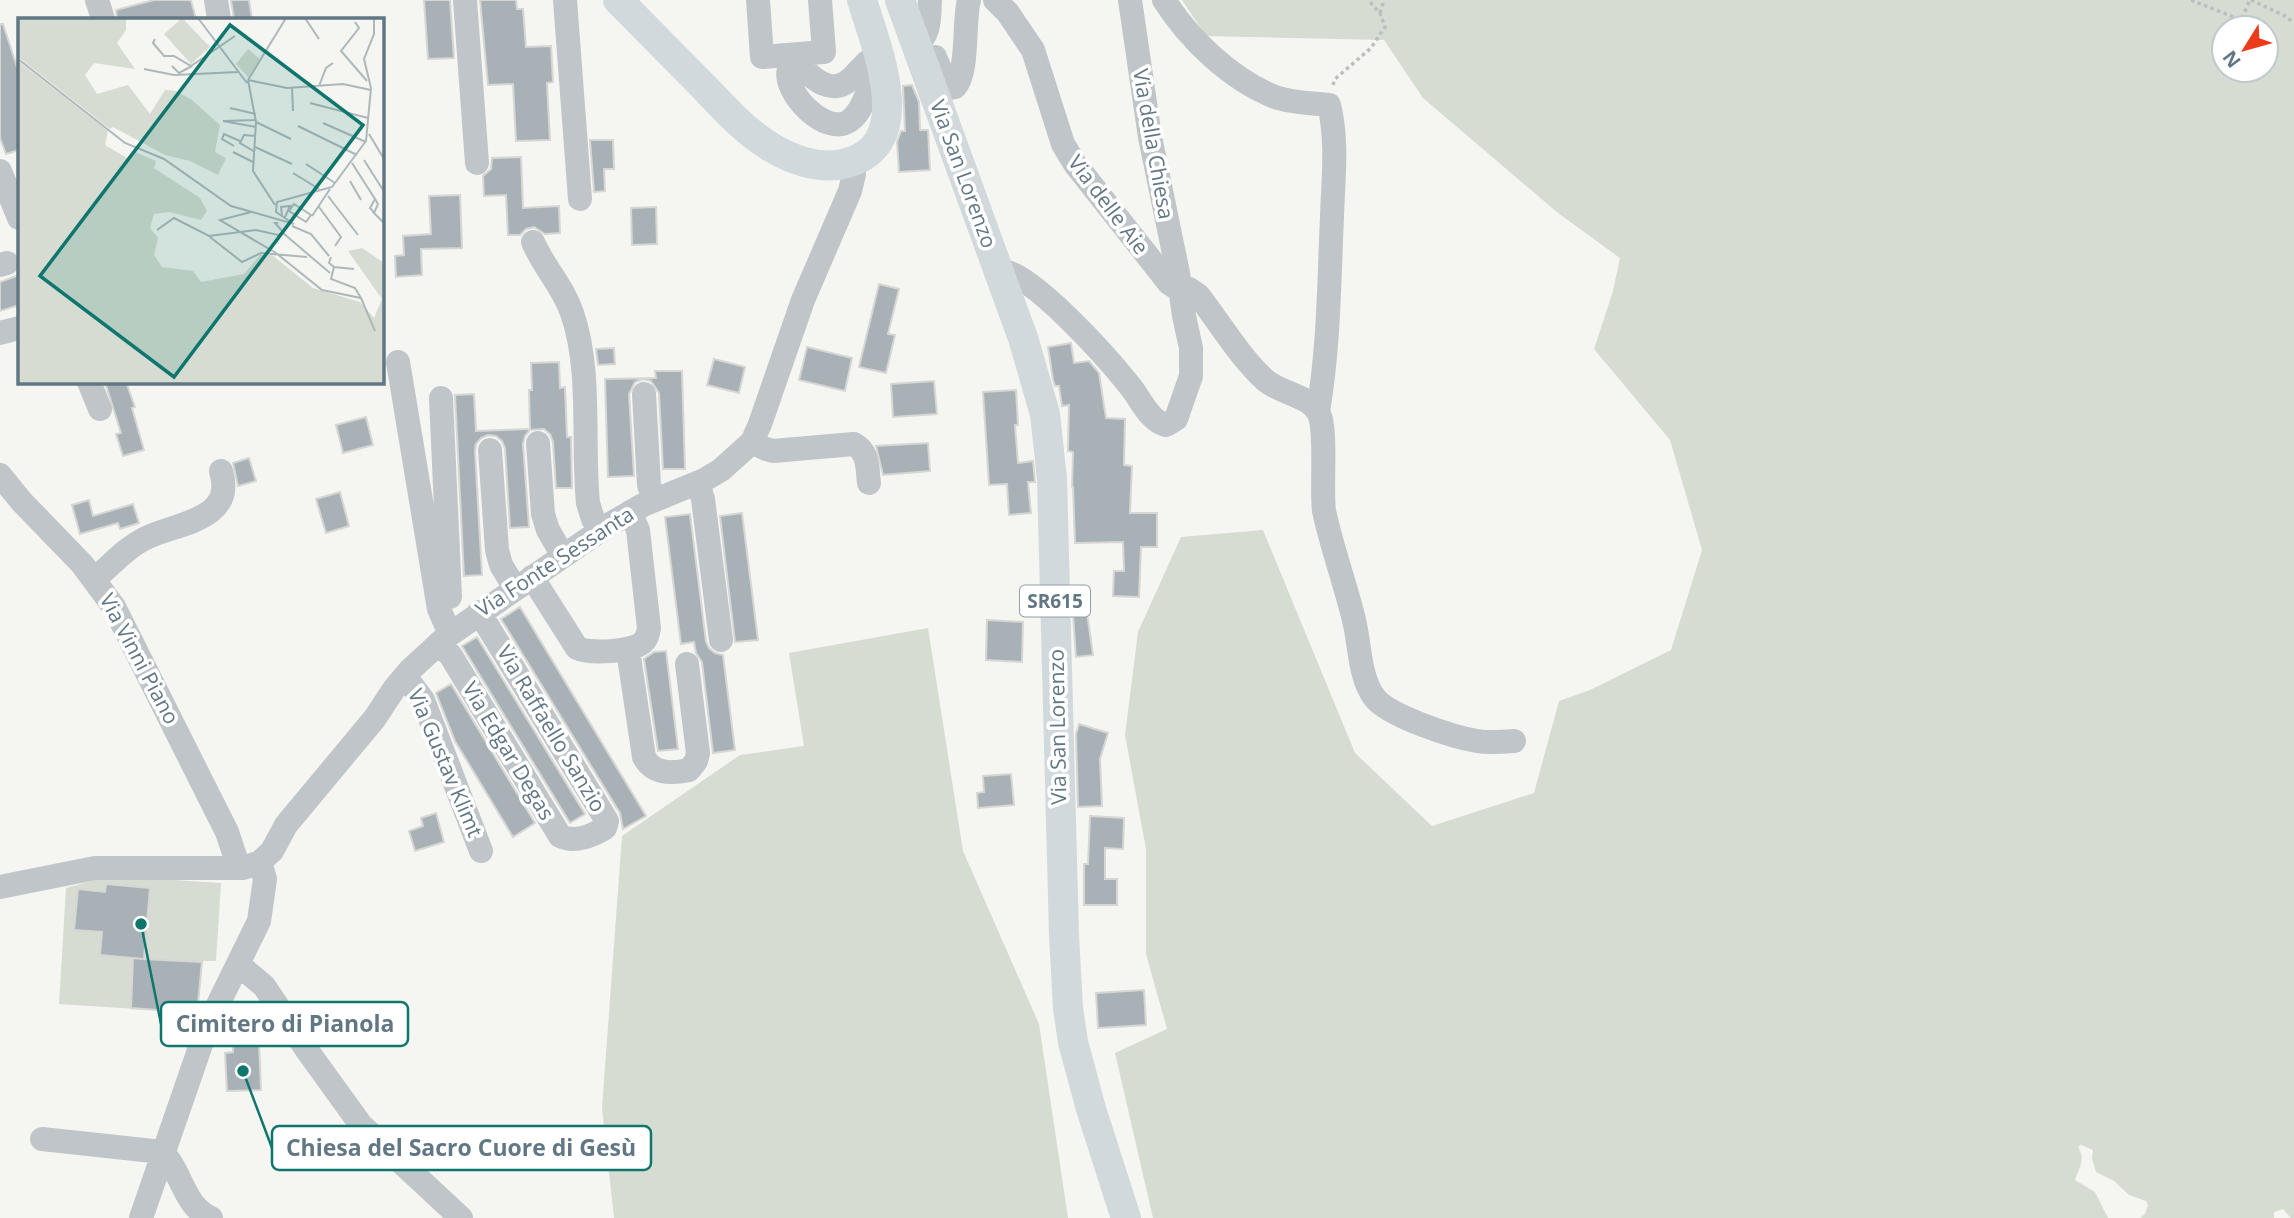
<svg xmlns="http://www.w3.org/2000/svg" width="2294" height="1218" viewBox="0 0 2294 1218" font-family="'Open Sans',sans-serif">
<rect width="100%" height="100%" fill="#f5f5f1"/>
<path fill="#d6dcd2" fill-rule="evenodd" d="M1182,0h1112v1218h-3l-8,-9 -9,3v6h-134l5,-4 3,-9 -2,-4 -17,-6 -15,-14 -18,-9 -4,-14 1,-8 -12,-5 -3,2c8,12 1,21 -3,33l20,12 13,26h-955l-38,-165 52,-24 -21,-75v-105l-21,-114 13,-103 43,-95 82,-7 92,223 77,73 102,-33 25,-92 31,-11 81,-40 31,-100 -32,-110 -76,-91 19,-58 7,-33 -62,-45 -135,-115 -39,-58 -178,-4zM2224,28h42v42h-42z
M928,628l35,223 76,173 29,194h-454l-12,-110 20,-272 118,-81 64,-9 -15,-93z
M109,876l112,7 -5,78h-14l-4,52 -139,-9 7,-116z"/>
<path fill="#a8b2b6" stroke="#d6d6d4" stroke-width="2" d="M154,0h37l5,19h-79l-1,-9z
M231,0h18l3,19h-18z
M424,0h26l4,58 -26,1z
M480,0h36l1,9h6l3,38 25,-1 2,36 -6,1 3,57 -34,1 -3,-57 -25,1z
M0,24h3l16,49v77l-13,4 -6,-16z
M912,85l7,17 1,28h8l2,40 -31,2 -2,-30 4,-11h4l-2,-45z
M590,140h23l1,29h-10l1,22 -11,1z
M521,157l2,51 36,-2 1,27 -15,1 -11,-7 -8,2 -6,6h-12l-2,-40 -22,1 -1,-20 8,-7 1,-11z
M460,195l2,53 -41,1 1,26 -26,2 -1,-21 9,-1 -1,-19 28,-2 -2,-38z
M656,207l1,37 -25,1 -1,-37z
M19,275v30l-19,6v-29z
M879,284l20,5 -11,45 7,1 -9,38 -27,-6z
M1071,343l3,20 15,-2 10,12 7,45 19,1 -1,46 8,1 -2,47h27v34h-16l-2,50 -26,-1 1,-25h10l-1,-29 -48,1 -2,-56h-1l1,-35 -5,-1 1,-46 -7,1 -3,-20h-4l-2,-6 -5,-33z
M807,347l45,11 -7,33 -46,-11z
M614,348l1,16 -17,1 -2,-16z
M714,359l31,8 -6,26 -32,-8z
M559,362l1,26 5,-1 2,50h4l1,51h-16l-3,-46 -3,-8 -6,-5 -14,1 -5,6 -2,8 6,83 -19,1 -5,-80 -3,-7 -6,-5 -8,-1 -7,3 -5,6 -1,7 7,124 -18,1 -9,-181 19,-1 2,37 54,-2 -1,-39h3l-1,-27z
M655,371h27l3,98h-22l-4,-76 -8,-12 -8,-2 -8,3 -6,12 5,82 -26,1 -3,-98 51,-1z
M934,381l3,33 -44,3 -2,-33z
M105,382h21l9,25 -3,1 12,42 -21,6 -7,-22 5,-1z
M1016,390l2,35h-3l3,38 15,-2 2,21h-7l3,31 -22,2 -2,-31 -18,1 -6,-93z
M366,417l7,28 -30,8 -7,-28z
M928,443l2,28 -47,4 -7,-29z
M249,458l7,23 -18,5 -5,-23z
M340,492l9,34 -23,7 -10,-34z
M89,500l4,16 40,-12 6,19 -19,6 -2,-6 -38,11 -8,-29z
M742,513l16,127 -23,2 -15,-126z
M690,514l16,128 3,6 6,5 8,2 12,95 -22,3 -11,-91 -6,-9 -2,-11 -13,2 -16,-127z
M520,607l126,209 -23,13 -3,-16 -119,-194z
M1087,613l6,42 -17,2 -3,-43z
M987,620l36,2 -1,40 -36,-2z
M477,637l108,177 -15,9 -108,-177z
M666,651l12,98 -20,2 -14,-92 10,-7z
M451,684l84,139 -22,14 -58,-96 -19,-48z
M1079,724l29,9 -8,26 2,47 -24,1 -2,-73z
M1011,774l3,31 -36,3 -1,-15 7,-1 -1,-16z
M436,813l8,29 -29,9 -6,-20 14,-5 -2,-8z
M1090,816l34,2 -1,31 -18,-1v31h12v26h-33v-41h4z
M106,884l44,4 -6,71 58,3 -5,51 -66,-5 2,-50 10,1 -43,-4 2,-23 -28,-2 4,-41 27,3z
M1144,990l2,35 -48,3 -2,-35z
M259,1043l2,47 -34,1 -2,-38 8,-1v-7z"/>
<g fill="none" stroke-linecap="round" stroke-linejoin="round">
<path stroke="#bbbec0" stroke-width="3.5" stroke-dasharray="3.5 3.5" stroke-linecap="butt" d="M2191,0l50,20 9,-20
M2251,0l34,16 9,7
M1380,13l4,-13
M1333,85l2,-6 36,-31 14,-21 -5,-14 -12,-13"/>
<path stroke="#bfc5c8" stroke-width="24" d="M97,0l6,19
M216,0l3,19
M465,0l12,163
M565,0l15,199
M758,0l4,57 62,-5 -4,-52
M995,0l13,13 25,37 30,94 12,20 94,119 6,4 14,2 9,6c22,28 41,61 67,85 16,14 45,15 54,34 8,16 2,74 5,97 8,37 21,72 30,109 6,24 5,56 20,77 14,19 79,40 103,44 12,2 25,1 37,0
M1164,0c25,39 66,79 111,97 17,6 36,6 54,8 9,36 4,76 3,112 -3,65 -3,130 -14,194
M915,44c16,-7 14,-29 15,-44
M878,55c-20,8 -28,40 -54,29 -11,-4 -17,-14 -27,-18l-8,3c-7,23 37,68 60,52 17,-11 17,-38 33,-51
M935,57l12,28 3,3 5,-1c14,-15 8,-65 14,-87
M0,171l19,47
M533,242c11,26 30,44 39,71 20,57 10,130 16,190l5,16 6,12
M0,265l7,-2
M998,271c29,-5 113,91 132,115 10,12 19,35 36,39l10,-6 15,-43v-28l-7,-32 -6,-43 -28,-136 -20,-137
M0,333l19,-5
M398,362l41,247 11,25
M89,382l11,27
M644,394l5,91 5,15
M441,398l9,199
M752,442l14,7 7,2 81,-7c15,8 13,24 15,39
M538,443l5,71 5,16 15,26
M490,450l7,100 4,15 14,23
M0,475l22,27 60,62 32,43 113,225 12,36
M698,483l5,16 18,141
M532,577l45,71c12,6 54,4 65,-5 5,-4 6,-9 7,-15l-11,-98 -8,-18
M95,579c16,-14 32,-32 51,-41 30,-15 90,-17 75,-67
M439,643l12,13 109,180c14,7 32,0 45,-8l2,-7 -128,-209
M628,650l16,107c9,17 27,17 45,13l7,-9 2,-8 -11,-89
M405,676l18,24 58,151
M0,887l95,-19h148l17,-6 12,-11 14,-26 89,-107 19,-29 16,-19 36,-33 164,-113 33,-19 61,-25 17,-10 31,-28 8,-18 43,-124 47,-109 4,-17 -4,-12
M239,965l25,21 45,67 52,72 100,93
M42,1139l120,13c20,19 21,54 49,66
M141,1218l66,-191 52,-106 6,-42 -5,-17"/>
<path stroke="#d2d9dc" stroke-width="30" d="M618,0c29,29 57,58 86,87 19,20 39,42 62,57 23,15 54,27 81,19 71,-19 29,-116 15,-163
M900,0l123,338 22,76 7,65 12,456 4,73 5,34 18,67 35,109"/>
</g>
<g text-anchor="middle" stroke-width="7" stroke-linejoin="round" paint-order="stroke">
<rect fill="#fff" stroke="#91a0a9" stroke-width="2" x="1020" y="585.5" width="70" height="31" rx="5"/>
<g font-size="19" font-weight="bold" fill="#627784">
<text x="1055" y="608">SR615</text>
</g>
<g font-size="21" fill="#627784" stroke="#fff">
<text transform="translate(1153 144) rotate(80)" y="7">Via della Chiesa</text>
<text transform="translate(963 174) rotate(70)" y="7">Via San Lorenzo</text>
<text transform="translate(1108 205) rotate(53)" y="7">Via delle Aie</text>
<text transform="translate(555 562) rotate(-33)" y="7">Via Fonte Sessanta</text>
<text transform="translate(139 659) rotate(62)" y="7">Via Vinni Piano</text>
<text transform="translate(1058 727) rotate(-91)" y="7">Via San Lorenzo</text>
<text transform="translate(551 729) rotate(59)" y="7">Via Raffaello Sanzio</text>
<text transform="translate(508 751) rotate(59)" y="7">Via Edgar Degas</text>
<text transform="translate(445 763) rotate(67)" y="7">Via Gustav Klimt</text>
</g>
</g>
<g transform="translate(18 18)">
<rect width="366" height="366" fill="#f5f5f1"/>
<path d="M0,0h108v12l-9,13 18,26 -41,-6 -9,12 12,19 31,-9 22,29 15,-24 11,1 16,9 28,25 -5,27 11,6 -8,17 -28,-14 -25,-6 -52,-28 -3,2 -92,-72zM164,0l28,29 -19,17 -27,-30zM230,31l12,10 -12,18 -12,-13zM0,43l90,70 -3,14 22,13 6,-7 23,10 -2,7 46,30 7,13 -6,9 -32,-8 -15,2 -4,14 8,10 -4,17 8,12 31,4 8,11 43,-8 16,-19h12l41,33 47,14 14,16 8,-19 -34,-48 14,-3 22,15v120h-365z" fill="#d6dcd2"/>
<path fill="none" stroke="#adb8bb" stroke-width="2" d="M180,0l49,65M287,0l14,21M337,4l4,6 -18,23 26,30M137,21l-2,4 11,13h10l17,10 44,-30M0,41l107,84 39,16 67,47 63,18M154,48l7,7 13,-7M126,51l30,6 64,-3M230,62l8,42 -3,49 22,34M230,62l39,8 56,-4 28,6M230,62l38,-62M301,68l7,-18 7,-5M274,70l1,23M292,85l58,15M212,90l26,6M205,103l33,6M205,103l33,-1M238,104l35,17M305,105l43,19M280,108l59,29M351,116l15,25M216,128l-12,-7 2,-5 16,7M237,129l37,17M215,134l20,10M237,134l-15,-9 4,-8 12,1M346,142l19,30M334,145l23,36M288,146l29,19M275,155l26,16M332,163l11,19M310,178l30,39M276,186l17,11 -5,7 -17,-11zM301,189l22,30 -6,9M233,194l-31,8 56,33 46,37 39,8 -6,-10 -24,-9 3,-12M356,195l4,-9 -3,-5 -5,9 1,1 3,4 10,10M264,197l-1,-8 9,-1 -5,11M294,198l18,-27M276,206l-18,-12 1,-10 55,-15 34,-46 5,-53 -7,-29 10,-25v-16M274,208l19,8 18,22M139,212l17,-12 35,18 47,-6 22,5 5,-3 -8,-9h3M265,215l47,40M192,219l32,25 19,-9 46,4M313,239l-2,6 5,4 20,2M343,280l14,33"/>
<path fill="#0f766e" fill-opacity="0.15" stroke="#0f766e" stroke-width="3.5" d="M212,7l133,100 -189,252 -134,-101z"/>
<rect width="366" height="366" fill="none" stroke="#627784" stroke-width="3.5"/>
</g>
<path fill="none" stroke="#0f766e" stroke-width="2.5" d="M141 924L161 1024M243 1071L272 1148"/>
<g fill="#0f766e" stroke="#fff" stroke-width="2.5">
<circle cx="141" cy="924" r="7"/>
<circle cx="243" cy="1071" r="7"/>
</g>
<g fill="#fff" stroke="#0f766e" stroke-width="2.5">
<rect x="161" y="1002" width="247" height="44" rx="7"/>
<rect x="272" y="1126" width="379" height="44" rx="7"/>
</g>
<g font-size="23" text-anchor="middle" font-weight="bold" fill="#627784">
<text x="285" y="1032">Cimitero di Pianola</text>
<text x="461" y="1156">Chiesa del Sacro Cuore di Gesù</text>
</g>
<g transform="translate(2245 49) rotate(233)"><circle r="33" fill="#ffffff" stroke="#c0c9ce" stroke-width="2"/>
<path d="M0-5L12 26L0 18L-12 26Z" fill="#ec3b1a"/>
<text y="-10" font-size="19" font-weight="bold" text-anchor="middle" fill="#627784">N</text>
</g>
</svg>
